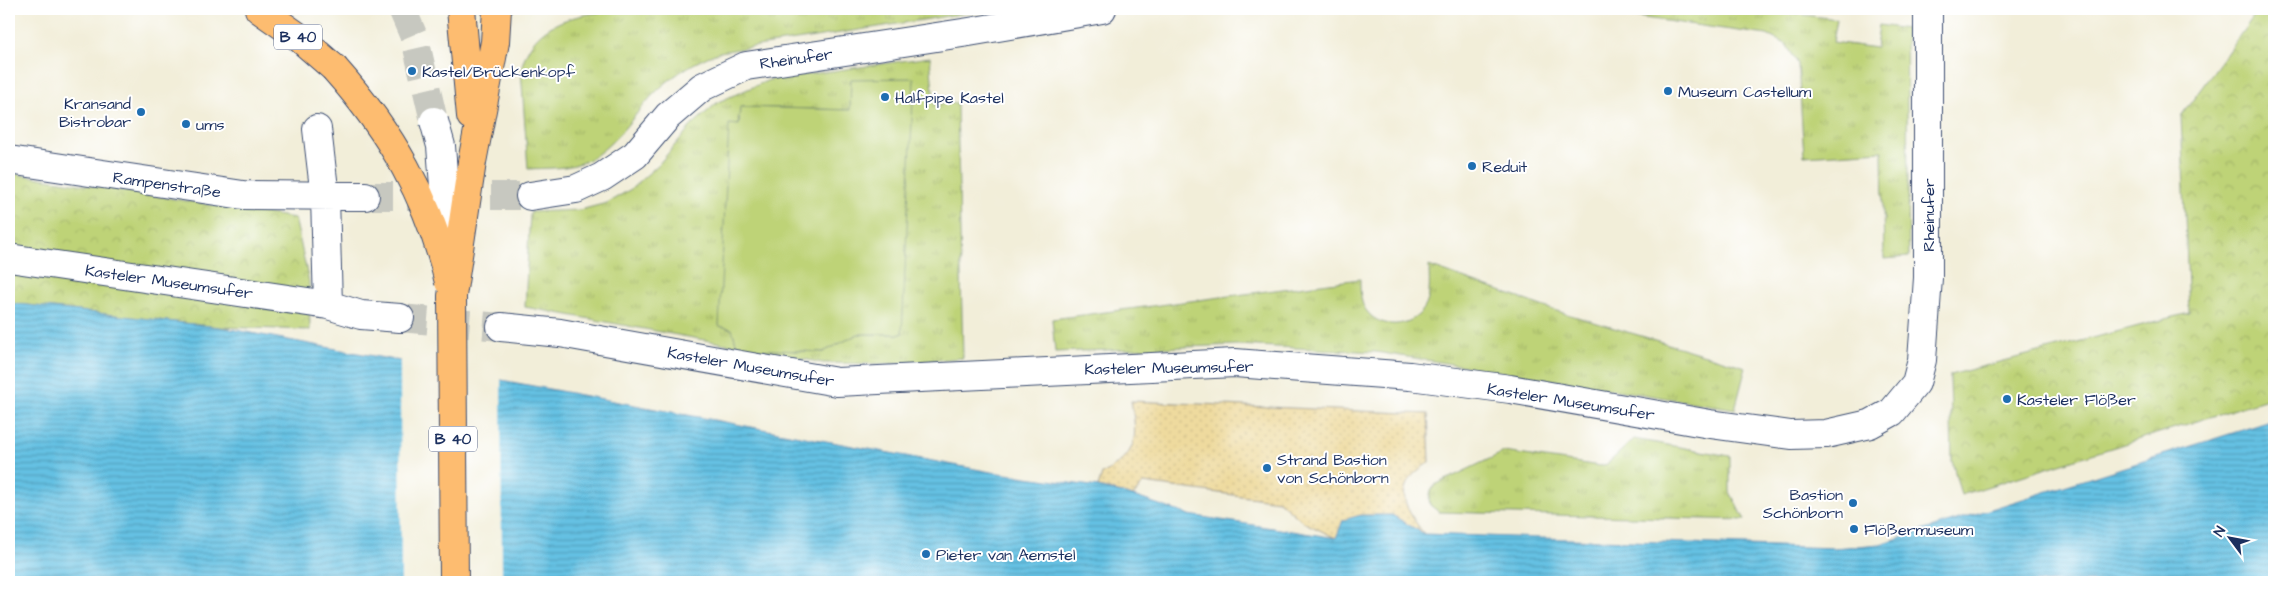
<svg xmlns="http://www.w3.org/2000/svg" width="2283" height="591" viewBox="0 0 2283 591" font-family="'Architects Daughter',sans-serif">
<defs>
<pattern id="grass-tufts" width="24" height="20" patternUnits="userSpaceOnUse" patternTransform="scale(1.25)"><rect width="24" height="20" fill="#bed377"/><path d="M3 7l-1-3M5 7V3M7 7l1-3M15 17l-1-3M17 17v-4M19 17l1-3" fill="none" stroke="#a3b569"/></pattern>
<pattern id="sand-dots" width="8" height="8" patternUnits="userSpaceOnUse" patternTransform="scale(1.25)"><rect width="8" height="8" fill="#eeda9e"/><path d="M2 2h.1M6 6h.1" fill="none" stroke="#ccbb8a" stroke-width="1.8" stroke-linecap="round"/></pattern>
<pattern id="park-crowns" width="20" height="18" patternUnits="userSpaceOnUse" patternTransform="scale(1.25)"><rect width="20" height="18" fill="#bed377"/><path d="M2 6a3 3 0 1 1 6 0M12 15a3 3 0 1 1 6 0" fill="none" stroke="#a3b569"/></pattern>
<pattern id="water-rules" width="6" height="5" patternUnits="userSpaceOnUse" patternTransform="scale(1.25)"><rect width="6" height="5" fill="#65c1e3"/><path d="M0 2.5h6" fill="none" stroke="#529dbb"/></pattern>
</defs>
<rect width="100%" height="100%" fill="#fff"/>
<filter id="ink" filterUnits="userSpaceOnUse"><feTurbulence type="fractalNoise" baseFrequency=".02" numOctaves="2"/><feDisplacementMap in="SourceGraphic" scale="10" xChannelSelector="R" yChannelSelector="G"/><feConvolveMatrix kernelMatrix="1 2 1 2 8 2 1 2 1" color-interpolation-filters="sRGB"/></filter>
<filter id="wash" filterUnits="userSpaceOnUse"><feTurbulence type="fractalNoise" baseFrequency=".0096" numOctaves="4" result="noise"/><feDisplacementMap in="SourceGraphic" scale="20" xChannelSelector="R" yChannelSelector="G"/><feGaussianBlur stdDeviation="1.12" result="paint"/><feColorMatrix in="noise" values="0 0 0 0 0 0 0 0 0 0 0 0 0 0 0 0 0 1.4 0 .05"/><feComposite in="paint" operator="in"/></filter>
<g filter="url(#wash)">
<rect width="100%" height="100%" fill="#f2eed9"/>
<path fill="url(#grass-tufts)" stroke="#6c816a" d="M638,9h354l-272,43c-26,9 -52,26 -70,46 -20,22 -42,57 -72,66 -15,5 -34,4 -50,5l-7,-99c12,-57 70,-57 117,-61z
M1587,9h170l80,10 -4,23 43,6 3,-23 27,4 3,228 -25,2 -2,-108 -78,5 -6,-92 -12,-20 -19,-9 -180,-25z
M930,57l4,47 23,-1 6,255 -75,6 -65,-1 -70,-14 70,3 35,-18h44l-51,-224 -111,-3 -20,219 12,3 5,17 -212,-39 5,-95 50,-2 27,-7 24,-14 28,-25 32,-38 27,-24 51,-22z
M1429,266l121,43 196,58 -11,42 -359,-57 -139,-7 -182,7 -3,-33 308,-40c0,9 0,18 3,26 13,27 51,24 63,0 5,-11 3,-27 3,-39z
M1634,439l96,17v36l15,28 -306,-8 -9,-7c-2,-8 0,-14 5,-20l69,-33 96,14 7,-2z"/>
<path fill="url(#sand-dots)" stroke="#84847e" d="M1131,401l297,13 2,48c-38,23 -28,42 -6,72l-32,-19 -56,23 -33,-16 -24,-21 -135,-18 -11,13 -35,-9 4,-13c36,-20 36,-35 29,-73z"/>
<path fill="url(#park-crowns)" stroke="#6c816a" d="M2259,9h15v388l-313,98 -9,-34 -2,-86 239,-62 -8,-197z
M9,173l286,45 14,64 1,48 -91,-3 -210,-24z"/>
<path fill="#bed377" stroke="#6c816a" d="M914,78l-12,256h-44l-35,18 -70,-3 -16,-3 -5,-17 -13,-3 10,-202 10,1 1,-18 110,3 1,-31z"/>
<path fill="url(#water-rules)" stroke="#4078a0" d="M9,303l210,24 772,145 107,15 35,9 56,19 147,23 7,-18 18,-5h31l32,19 410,14 46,-4 394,-124v162h-2265z"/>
<path fill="#f2eed9" d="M400,359l101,19 1,204h-101z"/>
</g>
<g filter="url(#ink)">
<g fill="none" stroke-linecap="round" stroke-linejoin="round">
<path stroke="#c7c8c0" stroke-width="28" stroke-dasharray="28 14" stroke-linecap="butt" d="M402,9l13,30 19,82
M365,196h165
M400,318l101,9"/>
<defs>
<path id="minor" d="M317,129l8,68 3,108
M9,160l234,35 122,1
M530,196l46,-7 26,-12 33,-22 33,-39 34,-29 44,-21 223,-34 133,-23
M9,258l319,47 33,10 39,3
M501,327l59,6 277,49 398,-19 175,13 100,13 200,35 81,11 35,-1 44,-10 22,-12 24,-29 6,-23 6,-82v-269"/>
<path id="major" d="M259,9l37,26 38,33
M461,9l10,107
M472,162l23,-120 2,-33"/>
</defs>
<use href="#minor" stroke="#3b4c70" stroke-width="30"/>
<use href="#major" stroke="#3b4c70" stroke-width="30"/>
<use href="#minor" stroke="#fff" stroke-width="28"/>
<use href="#major" stroke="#fdbc70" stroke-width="28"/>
<defs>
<path id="minor-bridge" d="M434,121l7,25 9,120"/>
<path id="major-bridge" d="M334,68c57,64 95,130 115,214
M454,582l-2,-286 20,-134"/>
</defs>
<use href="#minor-bridge" stroke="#3b4c70" stroke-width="30" stroke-linecap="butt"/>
<use href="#major-bridge" stroke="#3b4c70" stroke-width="30" stroke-linecap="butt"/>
<use href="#minor-bridge" stroke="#fff" stroke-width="28"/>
<use href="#major-bridge" stroke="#fdbc70" stroke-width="28"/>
</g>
</g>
<g fill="#1f6fb2" stroke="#fff" stroke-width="2">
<circle cx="412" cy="71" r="5"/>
<circle cx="1668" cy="91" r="5"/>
<circle cx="885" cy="97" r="5"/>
<circle cx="141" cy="112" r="5"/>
<circle cx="186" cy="124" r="5"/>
<circle cx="1472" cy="166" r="5"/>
<circle cx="2007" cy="399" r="5"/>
<circle cx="1267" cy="468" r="5"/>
<circle cx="1853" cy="503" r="5"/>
<circle cx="1854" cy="529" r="5"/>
<circle cx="926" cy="554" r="5"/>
</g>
<g text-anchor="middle" stroke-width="4" stroke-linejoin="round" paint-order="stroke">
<g fill="#fff" stroke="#5f6d8e" stroke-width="1">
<rect x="274" y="24.5" width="48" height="25" rx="4"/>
<rect x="429" y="426.5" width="48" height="25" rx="4"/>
</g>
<g font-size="15" font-weight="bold" fill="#1b2f5e">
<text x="298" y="42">B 40</text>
<text x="453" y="444">B 40</text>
</g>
<g font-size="16" fill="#1b2f5e" stroke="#fff">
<text transform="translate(796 58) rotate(-8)" y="6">Rheinufer</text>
<text transform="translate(167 184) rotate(8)" y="6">Rampenstraße</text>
<text transform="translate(1928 215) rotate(-90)" y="6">Rheinufer</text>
<text transform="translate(169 281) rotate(8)" y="6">Kasteler Museumsufer</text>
<text transform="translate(751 366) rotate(10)" y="6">Kasteler Museumsufer</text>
<text transform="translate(1169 367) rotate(-1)" y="6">Kasteler Museumsufer</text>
<text transform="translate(1571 401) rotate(9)" y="6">Kasteler Museumsufer</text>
</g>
<g font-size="16" fill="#1b2f5e" stroke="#fff" text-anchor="start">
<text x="422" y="77">Kastel/Brückenkopf</text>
<text x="1678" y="97">Museum Castellum</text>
<text x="895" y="103">Halfpipe Kastel</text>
<text x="131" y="109" text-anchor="end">Kransand<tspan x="131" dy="18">Bistrobar</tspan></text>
<text x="196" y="130">ums</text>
<text x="1482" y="172">Reduit</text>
<text x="2017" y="405">Kasteler Flößer</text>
<text x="1277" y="465">Strand Bastion<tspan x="1277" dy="18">von Schönborn</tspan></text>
<text x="1843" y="500" text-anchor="end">Bastion<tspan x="1843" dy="18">Schönborn</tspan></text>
<text x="1864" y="535">Flößermuseum</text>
<text x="936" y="560">Pieter van Aemstel</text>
</g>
</g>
<rect width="2283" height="591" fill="none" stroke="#fff" stroke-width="30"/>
<g transform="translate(2230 538) rotate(302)" stroke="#ffffff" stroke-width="4" paint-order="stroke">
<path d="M0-4L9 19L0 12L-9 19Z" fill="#1b2f5e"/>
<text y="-8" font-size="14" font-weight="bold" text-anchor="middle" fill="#1b2f5e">N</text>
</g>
</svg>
